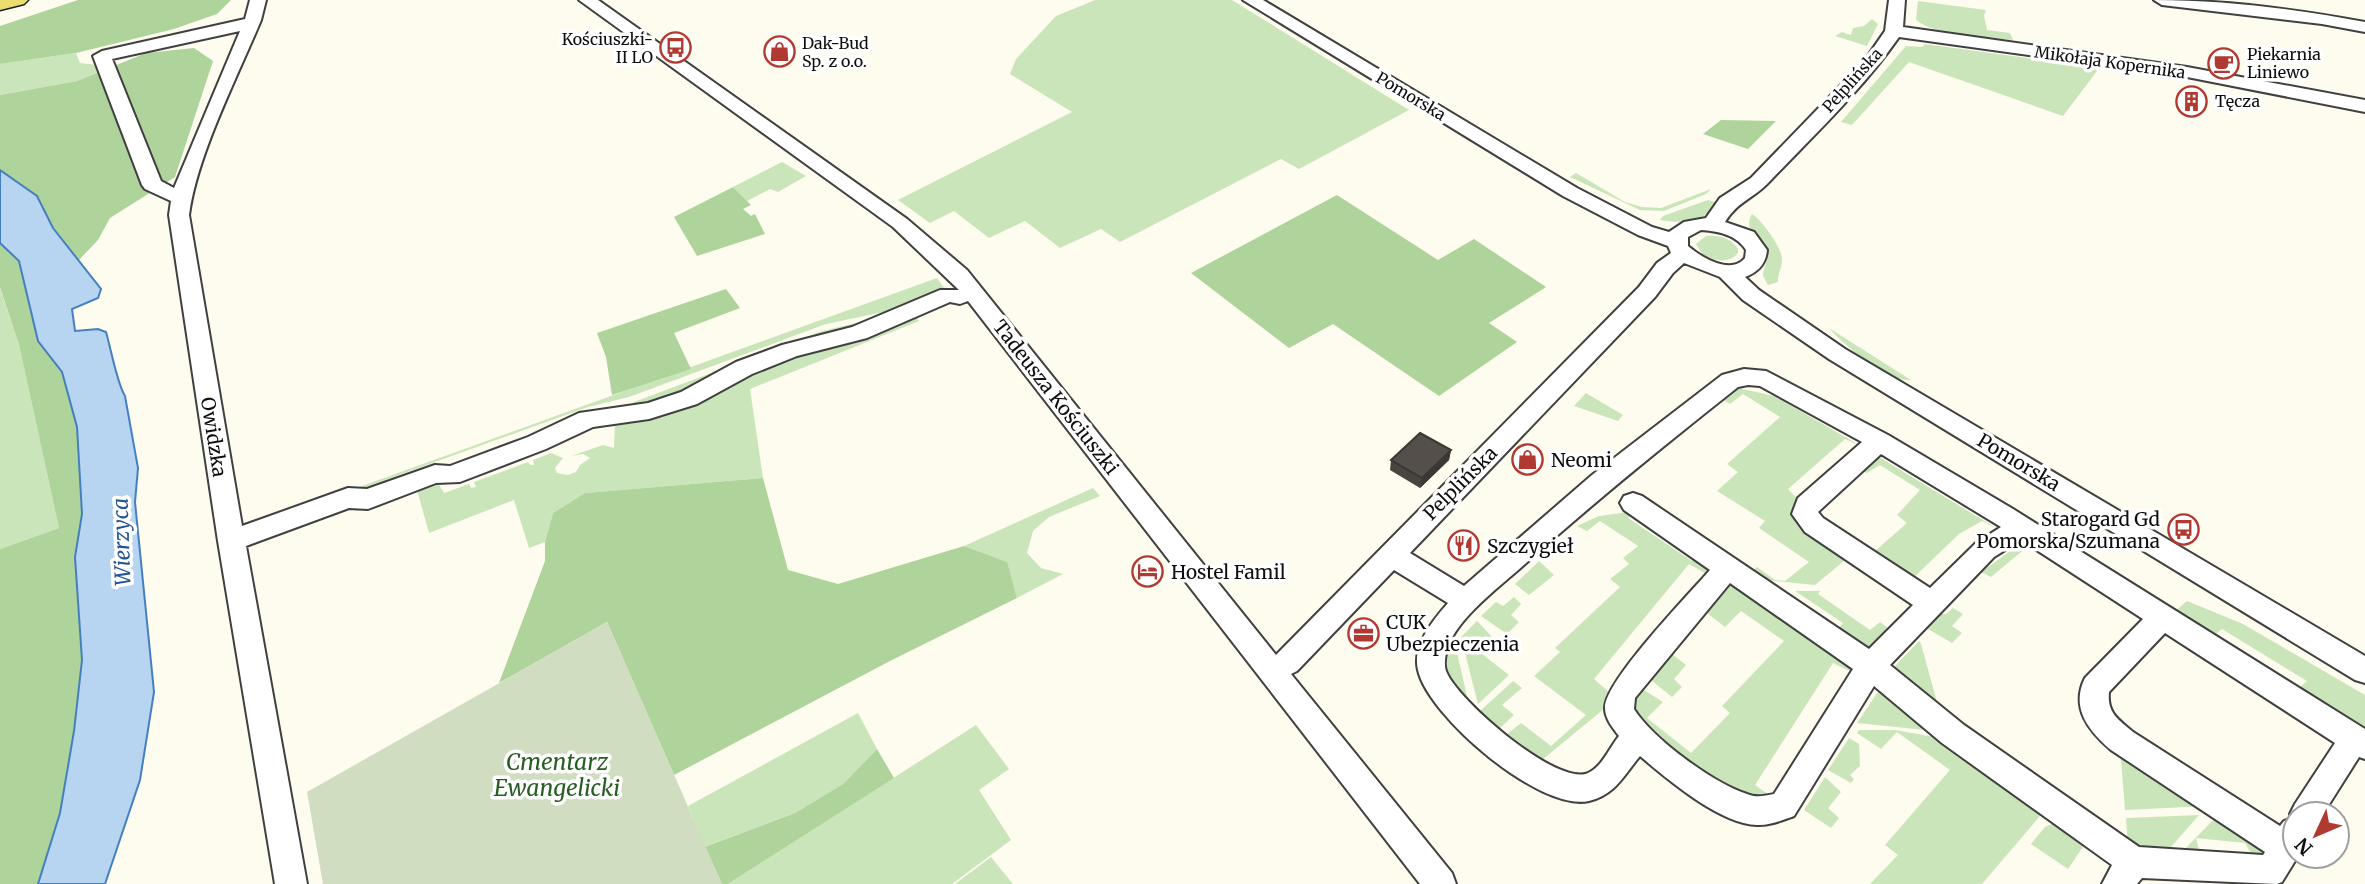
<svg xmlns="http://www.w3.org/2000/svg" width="2365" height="884" viewBox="0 0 2365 884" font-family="Merriweather,serif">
<rect width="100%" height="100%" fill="#fdfcee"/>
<path fill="#cbe5ba" d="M1095,0h137l177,110 -110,59 -18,-10 -161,83 -19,-13 -41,19 -35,-27 -36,17 -35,-27 -24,12 -32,-23 174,-88 -62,-38 6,-15 40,-43z
M1918,1l68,9 -2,6 3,14 23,3 3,7c-25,-3 -78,-4 -97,-20z
M1872,19l6,5 -11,22 -32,-10 7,-4 9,3 2,-7 11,-2z
M1925,44l168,23 4,4 -34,45 -154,-54 -57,63 -11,-3 65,-76 16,1z
M76,53l4,10 18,2 1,7 -22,9 -77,14v-31z
M782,162l24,14 -28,16 -8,-3 -23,12 -14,-14z
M1731,169l-25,25 -42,17 -24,-1 -70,-33 6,-4 49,29 17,5 19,1 50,-19z
M1708,200l10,3c-13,19 -35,21 -58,17l3,-4z
M1752,214c9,5 31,35 30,46 0,9 -5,14 -4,22l-10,3 -5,-9c0,-8 5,-14 4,-22 -3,-17 -26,-22 -15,-40z
M1706,236c13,-1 25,2 32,13v4c-9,11 -23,8 -35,2l-7,-11z
M937,278l8,11 -42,19 -77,16 -197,73 -41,10 -331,119v-2z
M0,288l19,57 40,183 -59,21z
M915,315l4,6 -169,68 13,89 -178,15 -32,20 -8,29 -16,6 -15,-48 -85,33 -12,-43 -60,21 -10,-3 2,-3 8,4 72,-26h9l6,10 25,-9 2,4 5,-1 -2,-5 54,-20 2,3h4l-1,-5 18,-7 12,5 -8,10 2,5 11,2 8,-3 4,-7 10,-7 -7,-4 -12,2 32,-11 11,3 1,-26 155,-58z
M878,318l-198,77 -53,14 7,-7 188,-71z
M1829,328l82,52c-23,3 -67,-35 -82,-52z
M1738,388l36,8 87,50 -16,-7 -57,50 62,67 -35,29 -51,-5 -15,-7 8,-6 18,13 10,1 24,-19 -50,-34 6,-7 -48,-30 21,-19 -11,-8 53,-47 -37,-23 -13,10 -8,-5z
M1586,393l37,22 -5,6 -44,-15z
M1879,457l122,74 -19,-10 -23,13 -48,46 -81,-49 5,-7 40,27 32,-28 -10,-8 23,-25 -40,-25 -13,8 -8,-3z
M1093,488l7,8 -51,21 -16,14 -6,22 14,15 22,6 -46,24 -11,-36 -42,-16z
M1636,511l-8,7 64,43 9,-7 12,8 -5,13 -19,-11 -95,115 17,15 -1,10 -68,56 -36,-25 15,-12 30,23 35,-31 -52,-39 26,-24 -5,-4 65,-61 -10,-8 19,-15 -6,-6 15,-12 -38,-25 -13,10 -10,-5 22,-10z
M2020,544l7,3 -36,30 -10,-5z
M1539,561l15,14 -25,20 -14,-11z
M1732,584l123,87 -8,-1 -14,-7 -78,122 17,12 -21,7 -100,-66 -20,-33 13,-15 19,12 -16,16 44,35 39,-40 -8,-7 62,-65 -43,-30 -16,16 -18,-14z
M1795,591h25l-2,3 52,36 10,-8 11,8 -22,20 -34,-17 8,-10z
M1514,597l7,7 -10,11 8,7 -12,12 -26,-18 15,-14 7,4z
M2187,601l56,23 122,71v38l-68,-43 10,-9 -85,-52 -6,5 -43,-21z
M1953,608l10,6 -11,12 10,7 -10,10 -24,-14 13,-15h5z
M1477,621l18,19 -13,14 27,21 -31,29 -17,-67z
M1452,631l18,78 -12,-11 -16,-33z
M1919,641l2,3 21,76 -47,-49 -1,-4z
M1672,654l14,11 -12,14 8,8 -10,10 -21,-17z
M1513,681l9,7 -20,17 12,10 -15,14 -20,-17z
M1881,687l54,44 -78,-8z
M858,713l19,36 -34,35 -48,29 -90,34 -17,-41z
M976,725l33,44 -30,21 32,50 -59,44h-224z
M1859,730h36l51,9 99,71 -63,74h-112l28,-29 -13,-10 65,-75 -53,-38 -16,17 -24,-16z
M1849,738l10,6 1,22 -10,9 4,4 -3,4 -23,-13z
M2120,747l87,59 -82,4z
M1825,777l16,15 -13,16 11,10 -8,10 -27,-18z
M2219,814l8,14 26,18 13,-2 2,4 -8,15 -4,-1 -11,-19 -49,-5 5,20 -24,-1z
M2199,815l-35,40 -36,-7 -2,-30z
M2058,821l29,20 -19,28 -37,-25 14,-17z
M991,857l22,27h-58z"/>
<path fill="#aed49b" d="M78,0h153l-14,14 -43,15 -98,24 -76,11v-38z
M194,48l19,13 -38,116 -65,41 -12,22 -20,21 -25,-33 -16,-32 -37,-26v-75l77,-14 69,-28z
M1721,120l55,1 -28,28 -45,-15z
M733,187l18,18 -8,4 8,7 4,-2 10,20 -68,22 -23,-39z
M1337,195l101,65 36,-21 72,48 -57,36 28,19 -78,54 -106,-72 -44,24 -98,-75z
M0,243l19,18 19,80 24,31 15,55 5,87 -7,43 7,103 -8,71 -14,82 -22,71h-38v-335l59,-21 -40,-183 -19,-58z
M726,289l14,19 -66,25 17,36 -79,26 -6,-38 -9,-24z
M763,478l25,92 50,14 126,-38 43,16 10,36 -127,63 -216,114 -67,-153 -108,61 46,-122v-19l8,-29 32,-20z
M877,749l17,29 -166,106h-6l-17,-37 90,-34 48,-29z"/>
<path fill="#d1ddc1" d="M607,622l115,262h-399l-16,-92z"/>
<path fill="#b7d4f0" stroke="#4480c1" stroke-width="2" d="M0,170l37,26 16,32 48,61 -3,9 -26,11 3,22 23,-2 8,3c5,17 11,51 19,64l13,72 -3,34 19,190 -14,88 -35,104h-67l22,-71 14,-82 8,-71 -7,-103 7,-43 -5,-87 -15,-55 -24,-31 -19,-80 -19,-18z"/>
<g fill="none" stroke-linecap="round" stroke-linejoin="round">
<defs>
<path id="minor" d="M250,0h16l-5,20c-24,58 -64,135 -72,195l53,311 106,-38 19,1 68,-24 15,1 78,-29 51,-24 69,-10 33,-11 55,-30 46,-17 70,-18 88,-37h19l-66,-63 -314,-227h19l309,219 60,51 309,385 363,-368 18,-24 14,-10 -3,-7 -30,-11 -75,-39 -320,-196h20l314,188 75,39 17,5 15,-10 22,-4 14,-20 31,-20 114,-118 20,-29 4,-31h16l-2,27 284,40 178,33v12l-178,-35 -288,-40c-37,53 -86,99 -130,145 -16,17 -31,19 -44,40l29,10 13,18c-1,14 -9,22 -22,27l14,13 86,59 520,307v27l-10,-3 -526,-321 -86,-59 -23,-23 -36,-14 -11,10 -18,24 -245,256 54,33 128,-111 130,-100 22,-6 22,2 122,64 125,74 352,220v30l-6,-2 -36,57h-28v42h3l-16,26 -5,2 -135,-6 -5,6h-35l10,-19 -170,-122 -68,-57 -80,130c-11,4 -25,10 -37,9 -37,-1 -90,-46 -117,-69 -16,19 -25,39 -51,45 -49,11 -161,-85 -171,-131 -6,-24 15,-50 30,-67l-54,-33 -97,101 -6,3 161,199 4,11h-36l-452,-583 -8,3 -10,-2 -83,36 -70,18 -45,18 -55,30 -48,15 -56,8 -47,22 -86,33 -24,1 -68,26 -19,-1 -103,38 61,338h-32l-57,-343 -49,-326 2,-14 -26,-12 -3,-4 -49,-129 9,-5 143,-32zM240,31l-66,157 -13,-7 -49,-122zM1701,230c17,1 36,5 45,20l-1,8c-14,17 -43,0 -57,-12v-9zM1748,385l12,1 102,56 -64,56 -6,16 13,18 108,73 -44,44 -227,-153 -9,-3 -9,3 -4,7 4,7 86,60c-20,23 -106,112 -105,138 0,11 8,20 14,28 -9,11 -17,31 -31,37 -31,14 -132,-74 -142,-102 -2,-6 -1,-15 1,-21 8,-31 55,-65 78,-86 69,-62 141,-120 213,-177zM1881,454l120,73 -25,16 -46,45 -107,-70 -5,-6zM2021,540l122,79 -58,59c-15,30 4,53 26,72l154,102 -2,3 -124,-8 -175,-122 -74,-60 104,-108zM1730,583l123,86 -79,125c-10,2 -18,4 -27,0 -34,-11 -94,-55 -113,-85l1,-11zM2165,633l170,110 -40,61 -5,10 2,4 -8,3 -4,5 -147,-94c-15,-13 -26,-19 -24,-40z
M2154,0c71,0 141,9 211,22v10l-43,-8 -160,-19z"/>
<path id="major" d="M0,0h28l-4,4 -24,6z"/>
</defs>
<use href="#minor" stroke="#404040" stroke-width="4"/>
<use href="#major" stroke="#1e1e1e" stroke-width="3"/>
<use href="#minor" fill="#fff" fill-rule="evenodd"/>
<use href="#major" fill="#ecdd6f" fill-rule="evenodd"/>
</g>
<path fill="#484440" d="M1451,450l-2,10 -29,28 -30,-18 1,-10z"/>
<path fill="#3b3734" d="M1451,450l-2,10 -29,28 2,-10z"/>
<path fill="#544f4a" stroke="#3b3734" stroke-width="2" d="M1420,433l31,17 -29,28 -31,-18z"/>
<defs>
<symbol id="bus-ring" viewBox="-11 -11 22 22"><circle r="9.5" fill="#fff" stroke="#b03a31" stroke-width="1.5"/><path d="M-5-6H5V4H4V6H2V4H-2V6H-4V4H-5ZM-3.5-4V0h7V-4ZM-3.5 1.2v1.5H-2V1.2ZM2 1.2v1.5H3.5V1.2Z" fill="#b03a31"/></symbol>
<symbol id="shop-ring" viewBox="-11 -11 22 22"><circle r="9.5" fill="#fff" stroke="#b03a31" stroke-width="1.5"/><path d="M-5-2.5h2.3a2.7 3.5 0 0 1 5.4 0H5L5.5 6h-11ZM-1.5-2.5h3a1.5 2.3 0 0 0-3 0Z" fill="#b03a31"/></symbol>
<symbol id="cafe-ring" viewBox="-11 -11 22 22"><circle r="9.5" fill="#fff" stroke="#b03a31" stroke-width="1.5"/><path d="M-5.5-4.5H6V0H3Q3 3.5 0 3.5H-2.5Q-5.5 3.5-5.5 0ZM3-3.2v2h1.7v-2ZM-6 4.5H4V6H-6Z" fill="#b03a31"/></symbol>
<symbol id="building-ring" viewBox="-11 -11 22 22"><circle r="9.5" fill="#fff" stroke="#b03a31" stroke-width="1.5"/><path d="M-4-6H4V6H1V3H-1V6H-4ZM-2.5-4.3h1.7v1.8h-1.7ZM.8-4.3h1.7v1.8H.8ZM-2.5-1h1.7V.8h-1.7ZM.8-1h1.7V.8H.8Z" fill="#b03a31"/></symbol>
<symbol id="restaurant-ring" viewBox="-11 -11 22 22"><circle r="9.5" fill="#fff" stroke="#b03a31" stroke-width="1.5"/><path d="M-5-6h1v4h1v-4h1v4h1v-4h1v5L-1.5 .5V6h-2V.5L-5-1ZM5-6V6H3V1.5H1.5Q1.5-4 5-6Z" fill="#b03a31"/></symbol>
<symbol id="hotel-ring" viewBox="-11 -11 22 22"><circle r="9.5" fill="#fff" stroke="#b03a31" stroke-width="1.5"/><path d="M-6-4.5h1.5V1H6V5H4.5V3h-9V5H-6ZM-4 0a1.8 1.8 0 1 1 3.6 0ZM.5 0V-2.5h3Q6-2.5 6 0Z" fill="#b03a31"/></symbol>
<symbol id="office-ring" viewBox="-11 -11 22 22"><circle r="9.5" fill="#fff" stroke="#b03a31" stroke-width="1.5"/><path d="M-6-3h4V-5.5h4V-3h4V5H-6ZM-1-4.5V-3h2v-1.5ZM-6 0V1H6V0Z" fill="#b03a31"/></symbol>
</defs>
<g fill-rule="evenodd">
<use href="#bus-ring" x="658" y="30" width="35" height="35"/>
<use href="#shop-ring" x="762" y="34" width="35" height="35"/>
<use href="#cafe-ring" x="2206" y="46" width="35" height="35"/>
<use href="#building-ring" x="2174" y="84" width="35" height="35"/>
<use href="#shop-ring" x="1510" y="442" width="35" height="35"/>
<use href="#bus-ring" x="2166" y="512" width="35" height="35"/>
<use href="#restaurant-ring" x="1446" y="528" width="35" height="35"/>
<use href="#hotel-ring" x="1130" y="554" width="35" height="35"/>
<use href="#office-ring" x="1346" y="616" width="35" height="35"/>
</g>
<g text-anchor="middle" stroke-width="7" stroke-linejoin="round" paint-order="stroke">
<g font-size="16" fill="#0d0d0d" stroke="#fff" text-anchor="start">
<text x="653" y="45" text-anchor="end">Kościuszki-<tspan x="653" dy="18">II LO</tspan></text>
<text x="802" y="49">Dak-Bud<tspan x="802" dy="18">Sp. z o.o.</tspan></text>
<text x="2247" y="60">Piekarnia<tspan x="2247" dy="18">Liniewo</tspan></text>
<text x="2215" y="107">Tęcza</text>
</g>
<g font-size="16" fill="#0d0d0d" stroke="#fff">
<text transform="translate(2110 62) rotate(8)" y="6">Mikołaja Kopernika</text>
<text transform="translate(1852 80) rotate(-48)" y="6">Pelplińska</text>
<text transform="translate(1411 96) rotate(31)" y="6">Pomorska</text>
</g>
<g font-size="19" fill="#0d0d0d" stroke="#fff">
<text transform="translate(1056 397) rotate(52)" y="7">Tadeusza Kościuszki</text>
<text transform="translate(214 437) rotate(81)" y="7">Owidzka</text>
<text transform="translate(2019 462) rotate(31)" y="7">Pomorska</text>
<text transform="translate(1460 483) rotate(-45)" y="7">Pelplińska</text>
</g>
<g font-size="19" fill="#0d0d0d" stroke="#fff" text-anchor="start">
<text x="1551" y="467">Neomi</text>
<text x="2160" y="526" text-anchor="end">Starogard Gd<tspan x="2160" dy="22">Pomorska/Szumana</tspan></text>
<text x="1487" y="553">Szczygieł</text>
<text x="1171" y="579">Hostel Famil</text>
<text x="1386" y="629">CUK<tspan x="1386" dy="22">Ubezpieczenia</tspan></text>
</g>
<g font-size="21" font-style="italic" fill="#215493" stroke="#fff">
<text transform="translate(122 542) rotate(-92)" y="7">Wierzyca</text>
</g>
<g font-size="23" font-style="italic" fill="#285e23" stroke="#fff">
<text x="557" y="770">Cmentarz<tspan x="557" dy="26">Ewangelicki</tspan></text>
</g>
</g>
<g transform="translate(2316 835) rotate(226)"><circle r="33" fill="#ffffff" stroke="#9e9e9e" stroke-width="2"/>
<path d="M0-5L12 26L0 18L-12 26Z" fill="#b03a31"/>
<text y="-10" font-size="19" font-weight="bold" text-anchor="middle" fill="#0d0d0d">N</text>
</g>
</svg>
